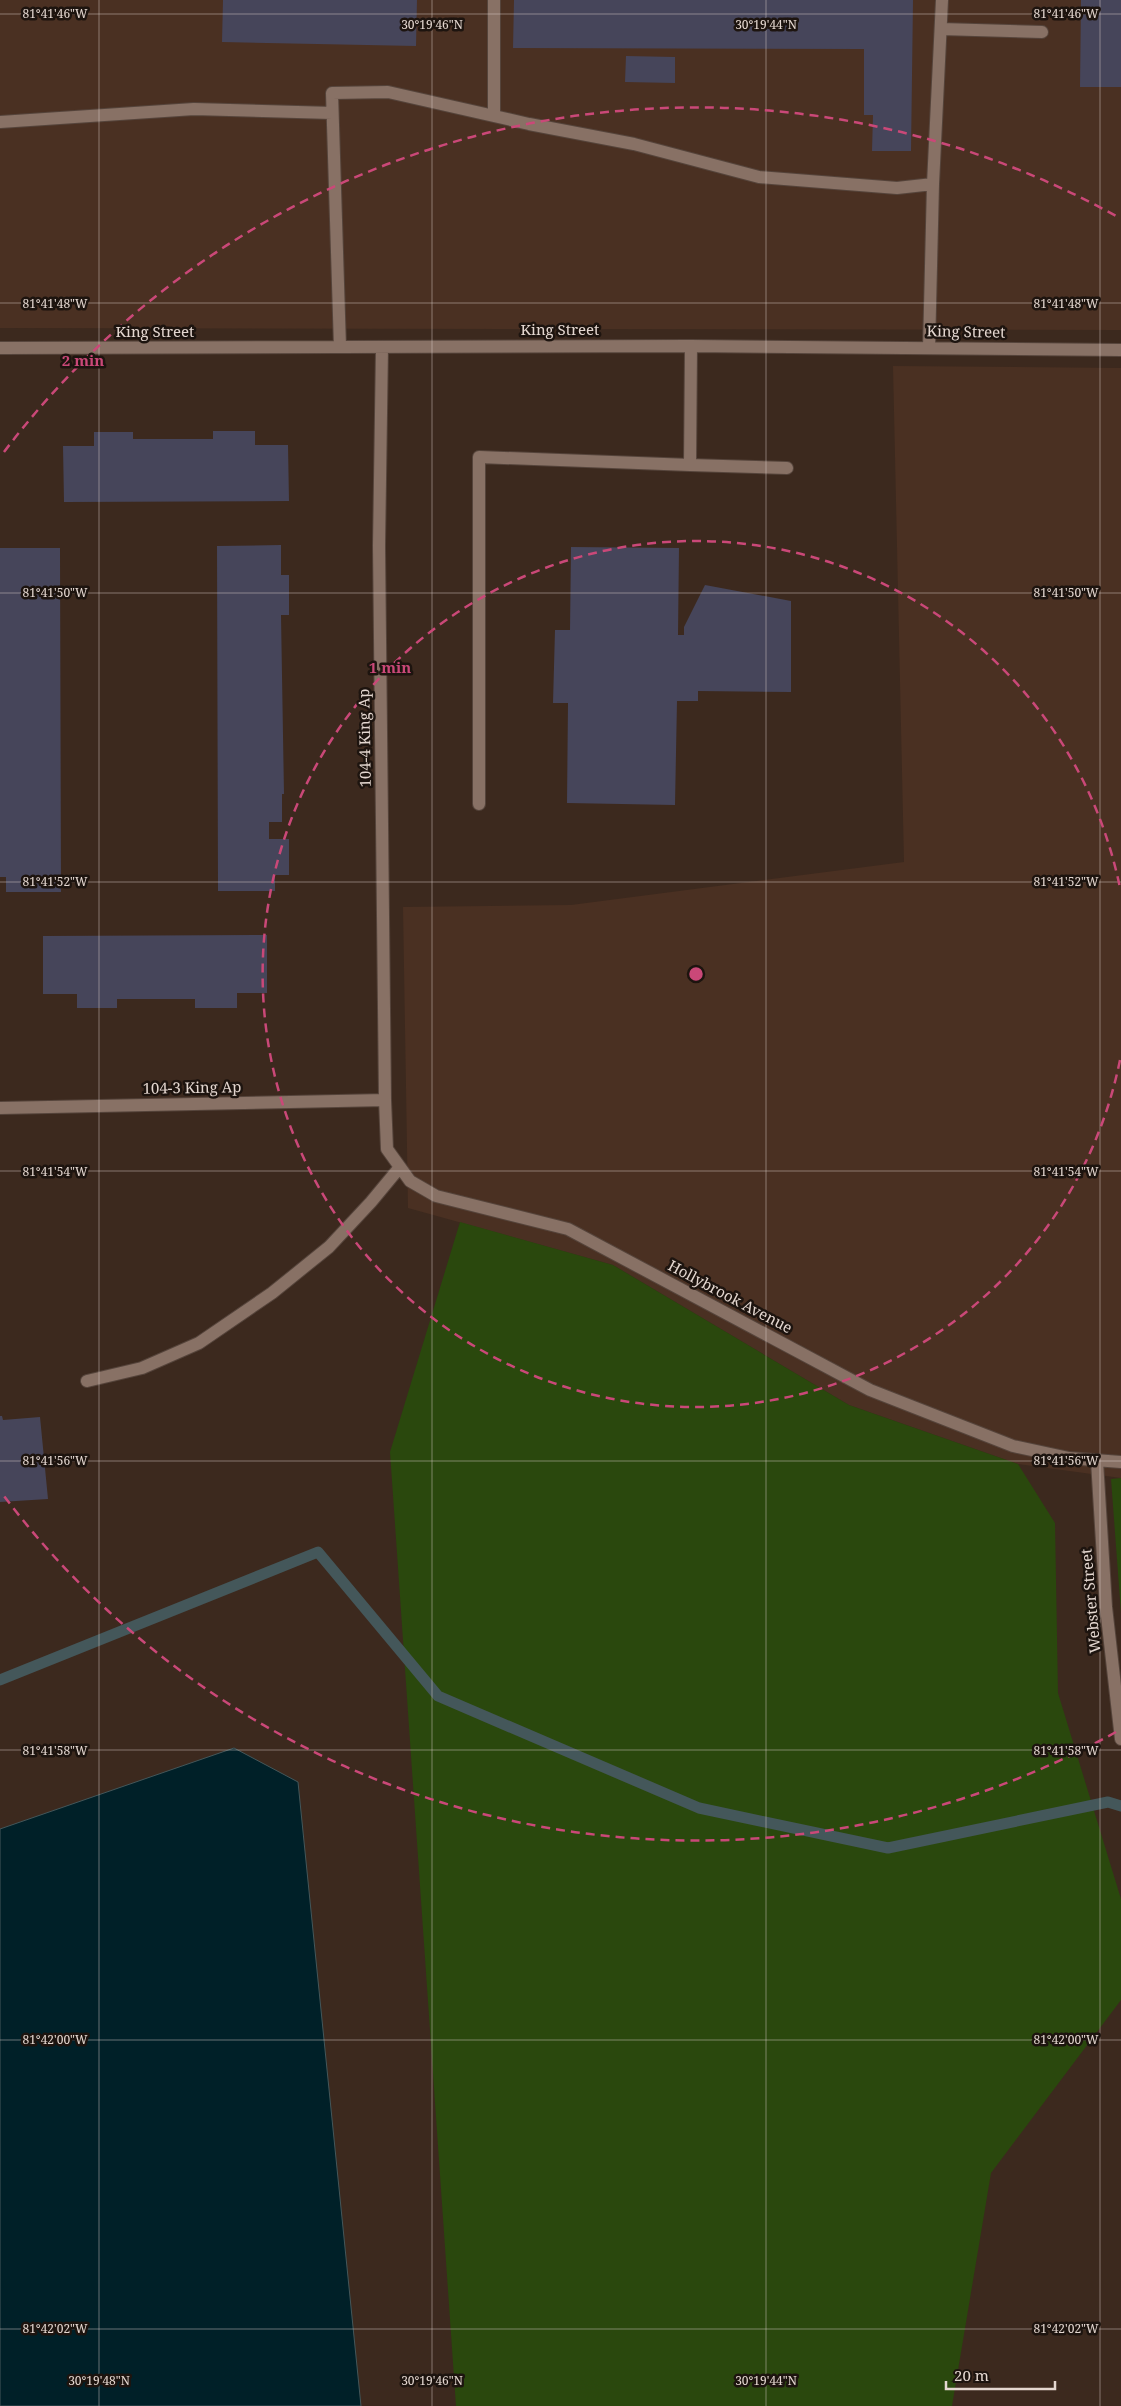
<svg xmlns="http://www.w3.org/2000/svg" width="1121" height="2406" viewBox="0 0 1121 2406" font-family="'Noto Serif',serif">
<rect width="100%" height="100%" fill="#3c291e"/>
<path fill="#4a3022" d="M0,0h1121v330l-1121,-2z
M893,366l228,2v1110l-103,-14 -169,-59 -236,-140 -205,-57 -5,-301 168,-2 333,-43z"/>
<path fill="#2a480d" d="M460,1222l153,43 236,140 169,59 37,59 3,170 63,206v101l-130,173 -39,233h-496l-66,-954z
M1121,1478v135l-10,-134z"/>
<path fill="#002028" stroke="#44575a" d="M234,1748l64,34 63,624h-361v-577z"/>
<g fill="none" stroke-linecap="round" stroke-linejoin="round">
<path stroke="#44575a" stroke-width="11" d="M0,1680l318,-128 120,144 261,112 189,40 220,-46 13,4"/>
</g>
<path fill="#46455a" d="M223,0h194l-1,46 -194,-4z
M514,0h399l-2,151h-39l1,-36h-9v-66l-351,-1z
M1081,0h40v87h-41z
M626,56l49,1v26l-50,-1z
M213,431h42v14h33l1,56 -225,1 -1,-56h31v-14h39v7h80z
M281,545v30h8v40h-8l3,179h-2v28h-13v17h20v36h-14v16h-57l-1,-345z
M571,547l108,1 -1,87h6v-8l21,-42 86,16v91l-93,-1v10h-21l-2,104 -108,-2 1,-100h-15l2,-73h15z
M0,548h60l1,344h-55v-15h-6z
M267,935v58h-30v15h-42v-9h-78v9h-40v-14h-34v-58z
M0,1416h2l1,4 37,-3 8,82 -48,3z"/>
<g fill="none" stroke-linecap="round" stroke-linejoin="round">
<defs>
<path id="minor" d="M494,0v116
M941,29l101,3
M0,122l194,-13 138,4
M933,184l9,-184
M340,347l-8,-254 56,-1 141,32 105,20 125,33 138,11 36,-4 -4,164
M382,347l-3,199 6,554 2,49 23,32 26,15 132,33 302,161 143,56 56,12 52,4
M0,348l691,-2 430,4
M690,465l97,3
M479,804v-347l211,8 1,-119
M0,1108l385,-8
M87,1381l55,-13 57,-25 73,-50 57,-46 42,-45 29,-35
M1097,1461l9,146 15,132"/>
</defs>
<use href="#minor" stroke="#55443b" stroke-width="14"/>
<use href="#minor" stroke="#887165" stroke-width="12"/>
</g>
<path fill="none" stroke="#e4d7d0" stroke-width="1" stroke-opacity="0.45" d="M99,0v2406M432,0v2406M766,0v2406M1100,0v2406M0,14h1121M0,303h1121M0,593h1121M0,882h1121M0,1171h1121M0,1461h1121M0,1750h1121M0,2040h1121M0,2329h1121"/>
<g fill="none" stroke="#ca4878" stroke-width="2.5" stroke-dasharray="9 6">
<path d="M1120 1060A433 433 0 1 1 1120 888"/>
<path d="M1116 1732A867 867 0 0 1 4 1496M4 452A867 867 0 0 1 1116 216"/>
</g>
<g text-anchor="middle" stroke-width="5" stroke-linejoin="round" paint-order="stroke">
<g font-size="15" fill="#e4d7d0" stroke="#1d140f">
<text x="560" y="335">King Street</text>
<text x="155" y="337">King Street</text>
<text transform="translate(966 332) rotate(1)" y="5">King Street</text>
<text transform="translate(365 738) rotate(-91)" y="5">104-4 King Ap</text>
<text transform="translate(192 1088) rotate(-1)" y="5">104-3 King Ap</text>
<text transform="translate(730 1297) rotate(28)" y="5">Hollybrook Avenue</text>
<text transform="translate(1091 1601) rotate(-95)" y="5">Webster Street</text>
</g>
</g>
<g font-size="12" text-anchor="middle" fill="#e4d7d0" stroke="#1d140f" stroke-width="5" stroke-linejoin="round" paint-order="stroke">
<text x="1066" y="18">81°41'46"W</text>
<text x="55" y="18">81°41'46"W</text>
<text x="432" y="29">30°19'46"N</text>
<text x="766" y="29">30°19'44"N</text>
<text x="1066" y="308">81°41'48"W</text>
<text x="55" y="308">81°41'48"W</text>
<text x="1066" y="597">81°41'50"W</text>
<text x="55" y="597">81°41'50"W</text>
<text x="1066" y="886">81°41'52"W</text>
<text x="55" y="886">81°41'52"W</text>
<text x="1066" y="1176">81°41'54"W</text>
<text x="55" y="1176">81°41'54"W</text>
<text x="55" y="1465">81°41'56"W</text>
<text x="1066" y="1465">81°41'56"W</text>
<text x="1066" y="1755">81°41'58"W</text>
<text x="55" y="1755">81°41'58"W</text>
<text x="55" y="2044">81°42'00"W</text>
<text x="1066" y="2044">81°42'00"W</text>
<text x="55" y="2333">81°42'02"W</text>
<text x="1066" y="2333">81°42'02"W</text>
<text x="99" y="2385">30°19'48"N</text>
<text x="432" y="2385">30°19'46"N</text>
<text x="766" y="2385">30°19'44"N</text>
</g>
<circle cx="696" cy="974" r="8" fill="#ca4878" stroke="#1d140f" stroke-width="2.5"/>
<g font-size="15" text-anchor="middle" font-weight="bold" fill="#ca4878" stroke="#1d140f" stroke-width="5" stroke-linejoin="round" paint-order="stroke">
<text x="83" y="366">2 min</text>
<text x="390" y="673">1 min</text>
</g>
<path d="M946 2381v8h109v-8" fill="none" stroke="#e4d7d0" stroke-width="2.5"/>
<text x="954" y="2381" font-size="15" fill="#e4d7d0" stroke="#1d140f" stroke-width="4" paint-order="stroke">20 m</text>
</svg>
